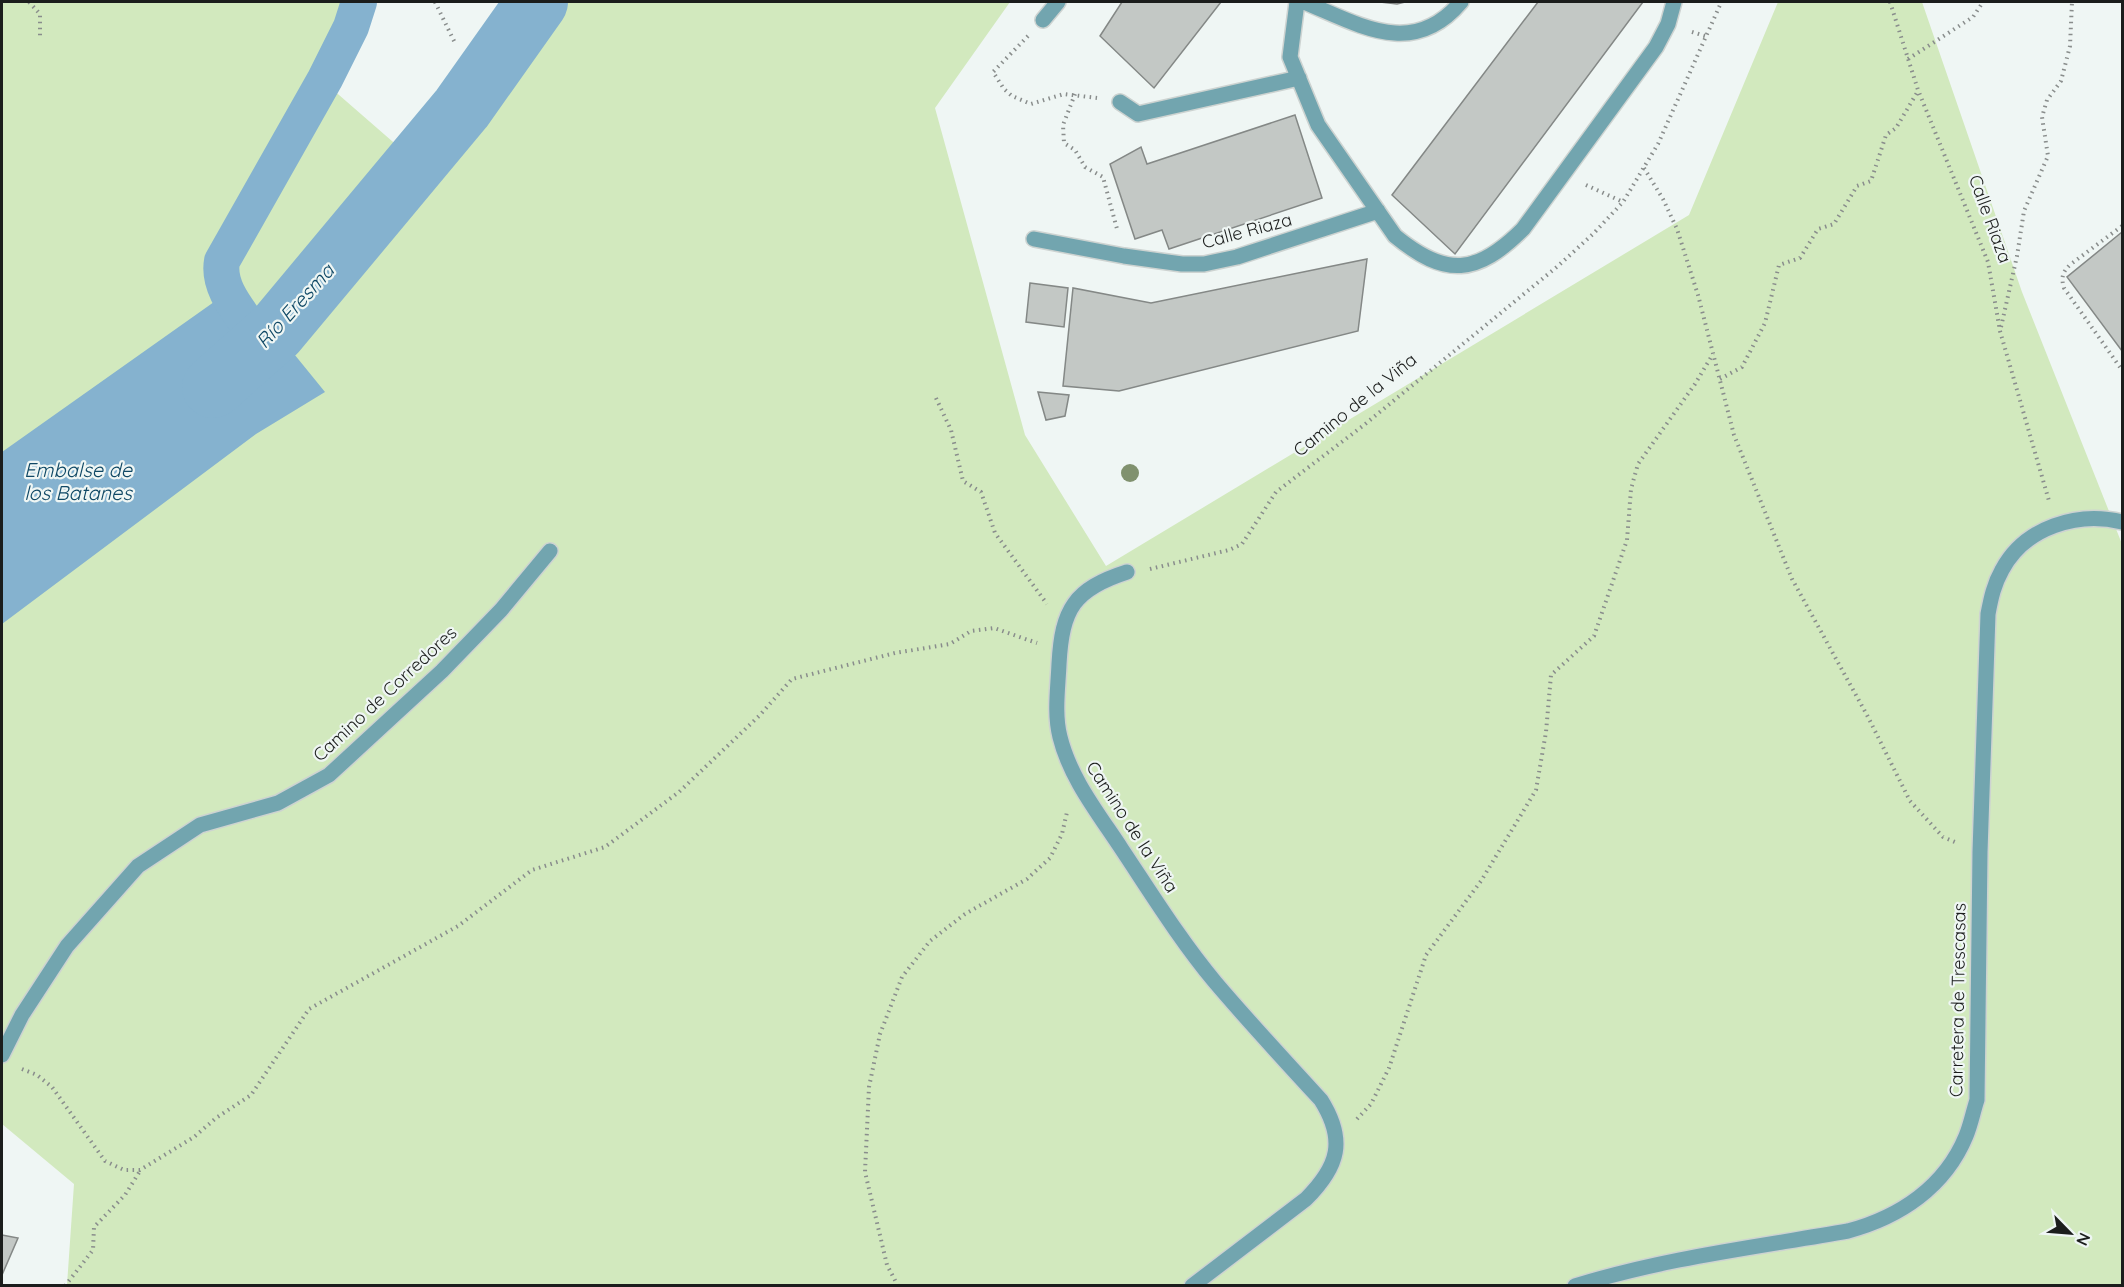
<svg xmlns="http://www.w3.org/2000/svg" width="2124" height="1287" viewBox="0 0 2124 1287" font-family="Quicksand,sans-serif">
<rect width="100%" height="100%" fill="#eff6f4"/>
<path fill="#d2e9be" d="M2,2h368l-6,25 -33,61 77,67 38,-42 47,-64 28,-47h489l-75,106 90,327 81,131 583,-351 89,-213h144l100,290 100,252v741h-2055l7,-101 -72,-60z"/>
<path fill="#85b2cf" d="M238,285l87,107 -69,42 -254,190v-172z"/>
<g fill="none" stroke-linecap="round" stroke-linejoin="round">
<path stroke="#85b2cf" stroke-width="36" d="M255,334c-15,-22 -38,-46 -33,-73l103,-182 26,-52 8,-25"/>
<path stroke="#85b2cf" stroke-width="62" d="M213,387l63,-56 186,-223 75,-106"/>
</g>
<path fill="#c3c8c5" stroke="#848886" stroke-width="1.5" d="M1122,2h99l-67,86 -54,-52z
M1380,2h25l-8,2z
M1538,2h105l-188,252 -63,-59z
M1295,115l27,83 -153,51 -7,-19 -27,9 -25,-75 31,-17 6,17z
M2122,232v119l-55,-74z
M1367,259l-9,72 -239,60 -56,-5 10,-98 78,15z
M1030,283l38,5 -4,39 -38,-5z
M1038,392l31,3 -4,21 -19,4z
M2,1235l16,3 -16,37z"/>
<g fill="none" stroke-linecap="round" stroke-linejoin="round">
<defs>
<path id="minor" d="M1297,2l-7,55 28,68 77,111c51,42 82,39 128,-7l133,-182 12,-23 6,-22
M1304,2c56,23 109,57 157,0
M1043,20l15,-18
M1120,102l18,12 161,-36
M1034,239l90,17 58,8h22l33,-7 141,-46
M1127,572c-53,17 -65,37 -68,92 -1,24 -5,50 1,73 10,41 38,76 61,111 30,45 59,92 94,134 34,40 70,79 106,118 25,40 18,66 -15,99l-114,87
M2,1055l20,-40 45,-69 71,-80 62,-41 78,-22 51,-28 113,-104 59,-61 49,-59
M1575,1286c89,-28 182,-39 273,-55 52,-14 97,-44 118,-95 5,-12 7,-24 11,-36l3,-248 8,-238c3,-16 6,-30 14,-44 23,-43 76,-59 120,-48"/>
</defs>
<use href="#minor" stroke="#cdd3d1" stroke-width="18"/>
<path stroke="#898d8c" stroke-width="4" stroke-dasharray="1.5 4.5" stroke-linecap="butt" d="M29,2l11,12v24
M435,2l20,41
M1890,2l28,88 70,172 12,69 49,170
M1692,32l13,4
M1028,36l-35,36 11,17 8,7 19,8 33,-10 33,4
M1908,59l65,-42 10,-15
M1075,94l-12,31 1,18 11,7 10,17 18,10 14,52
M1644,168l19,31 14,30 21,66 36,140 58,144 75,136 43,86 33,36 12,5
M1586,185l37,17
M2122,226l-51,38c-9,8 -10,14 -7,24l58,82
M2001,327l16,-71 7,-45 24,-55 -6,-39 5,-17 14,-19 9,-35 2,-44
M1720,379l22,-12 23,-44 14,-58 21,-7 18,-29 16,-5 23,-38 14,-5 15,-46 10,-7 22,-37
M936,398l15,32 12,51 18,11 14,41 52,71
M1150,569l79,-19 13,-6 34,-52 88,-67 194,-159 36,-33 29,-31 35,-58 62,-139
M22,1069l15,6 15,12 53,74 19,9h16l54,-33 22,-19 35,-23 58,-86 149,-83 74,-56 73,-23 74,-55 80,-76 33,-37 103,-26 55,-9 21,-13 23,-3 43,15
M1357,1119l14,-15 18,-36 37,-113 55,-74 55,-91 10,-58 5,-57 43,-39 33,-96 4,-51 7,-25 57,-80 18,-30
M65,1286l28,-36 1,-23 31,-32 15,-24
M898,1286l-11,-21 -22,-93 4,-85 11,-53 22,-57 28,-36 35,-27 62,-35 23,-21 12,-24 5,-22"/>
<use href="#minor" stroke="#72a5af" stroke-width="15"/>
</g>
<circle fill="#80916e" cx="1130" cy="473" r="9"/>
<g text-anchor="middle" stroke-width="4.5" stroke-linejoin="round" paint-order="stroke">
<g font-size="18" fill="#1b1d1c" stroke="#eff6f4">
<text transform="translate(1990 219) rotate(70)" y="6">Calle Riaza</text>
<text transform="translate(1247 231) rotate(-15)" y="6">Calle Riaza</text>
<text transform="translate(1355 405) rotate(-39)" y="6">Camino de la Viña</text>
<text transform="translate(385 694) rotate(-43)" y="6">Camino de Corredores</text>
<text transform="translate(1132 827) rotate(57)" y="6">Camino de la Viña</text>
<text transform="translate(1958 1000) rotate(-89)" y="6">Carretera de Trescasas</text>
</g>
<g font-size="20" font-style="italic" fill="#0f4865" stroke="#eff6f4">
<text transform="translate(295 306) rotate(-48)" y="7">Río Eresma</text>
<text x="78" y="477">Embalse de<tspan x="78" dy="23">los Batanes</tspan></text>
</g>
</g>
<rect width="2124" height="1287" fill="none" stroke="#1b1d1c" stroke-width="6"/>
<g transform="translate(2070 1233) rotate(115)" stroke="#eff6f4" stroke-width="4.5" paint-order="stroke">
<path d="M0-4.5L10 22L0 15L-10 22Z" fill="#1b1d1c"/>
<text y="-9" font-size="16" font-weight="bold" text-anchor="middle" fill="#1b1d1c">N</text>
</g>
</svg>
